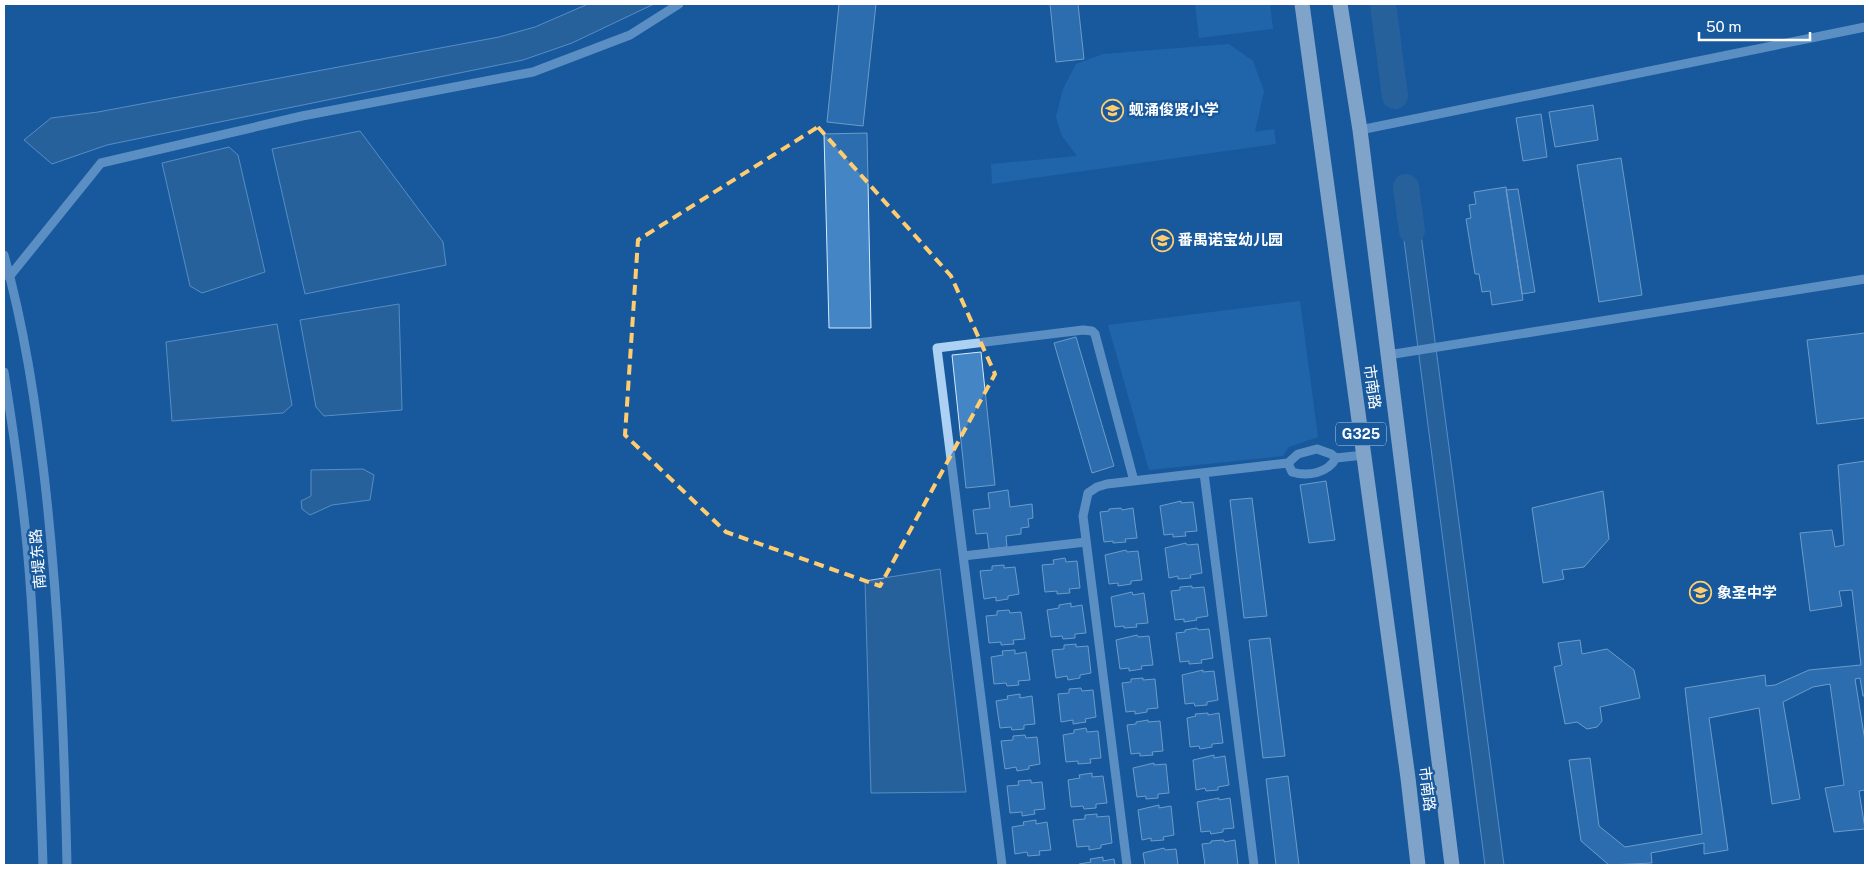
<svg xmlns="http://www.w3.org/2000/svg" width="1869" height="869" viewBox="0 0 1869 869" font-family="'Public Sans','Noto Sans SC',sans-serif">
<rect width="100%" height="100%" fill="#17599c"/>
<path fill="#2a74ba" d="M1195,4h75l3,25 -74,9z
M1229,44l24,17 11,30 -9,41 19,-3 2,15 -284,40 -1,-20 86,-8 -15,-20 -6,-19 7,-28 13,-25 27,-10z
M1300,301l18,136 -29,10 -6,9 -134,14 -41,-145z"/>
<path fill="#3b6b9a" stroke="#a0cdf5" d="M588,4h66l-82,39 -49,17 -416,85 -55,19 -28,-24 27,-22 47,-6 401,-75 36,-10z
M1374,4h16l10,76 -6,8 -10,-7z
M360,131l83,111 3,23 -141,29 -33,-145z
M229,147l9,8 27,117 -63,21 -12,-7 -28,-123z
M1408,196l9,8 87,661h-19l-85,-656z
M399,304l3,106 -78,6 -8,-9 -16,-87z
M277,324l15,81 -9,8 -111,8 -6,-79z
M363,469l11,6 -4,25 -38,5 -22,10 -8,-6 -1,-8 10,-5v-26z
M940,569l26,223 -95,1 -6,-212z"/>
<g fill="none" stroke-linecap="round" stroke-linejoin="round">
<path stroke="#3b6b9a" stroke-width="26" d="M1383,4l12,92
M1406,187l6,44"/>
</g>
<path fill="#4485c5" stroke="#d5eafd" d="M839,4h37l-13,122 -36,-4z
M1050,4h28l6,55 -28,3z
M1593,105l5,35 -43,7 -6,-35z
M1541,114l6,43 -24,4 -7,-43z
M867,133l4,195h-42l-5,-194z
M1621,158l21,137 -43,7 -22,-137z
M1506,187l17,113 -31,5 -2,-14 -8,1 -3,-18h-4l-9,-55 5,-1 -2,-13 7,-1 -2,-12z
M1518,189l17,103 -13,2 -16,-104z
M1865,333v85l-48,6 -10,-84z
M1076,337l38,129 -22,7 -38,-130z
M981,352l14,133 -29,3 -14,-133z
M1865,461v235h-2l-3,-18 -5,1 10,62v49l-6,1 6,38 -31,3 -9,-44 19,-3 -14,-101 -17,3 -30,15 17,97 -28,5 -13,-96 -50,10 19,132 -24,4v-11l-53,10 1,10 -43,2 -28,-24 -12,-81 21,-2 9,68 26,21 77,-13 -17,-146 80,-13 1,11 9,-1 34,-15 52,-5 -9,-75 -13,1 3,15 -32,5 -10,-78 32,-3 3,17 9,-2 -6,-80z
M1326,481l9,59 -26,3 -9,-58z
M1008,490l2,17 22,-3 1,14 -5,1 1,8 -8,1v6l-15,2 1,11 -18,2 -2,-16 -11,1 -3,-24 17,-2 -2,-15z
M1603,491l6,48 -25,28 -22,3 2,9 -21,4 -11,-75z
M1252,498l15,118 -23,2 -14,-118z
M1181,501v2l12,-1 4,29 -12,1 1,4 -13,1v-3l-9,1 -4,-29z
M1121,508l1,2 11,-2 4,30 -12,1 1,3 -13,1v-2l-9,1 -4,-30 9,-1v-2z
M1186,543l1,2 11,-1 4,29 -12,2 1,3 -13,1v-3l-9,2 -4,-30z
M1126,550l1,2 11,-1 4,29 -11,1v3l-13,2v-3l-9,1 -4,-29z
M1065,558l1,4 11,-1 3,27 -11,1 1,4 -13,1v-3l-12,1 -3,-27 12,-1 -1,-4z
M1004,565v3l11,-1 4,27 -11,2v3l-12,2v-4l-12,2 -4,-28 12,-1v-4z
M1192,586v2l12,-1 4,29 -12,2 1,2 -13,2v-3l-9,1 -4,-29 9,-1v-3z
M1132,592l1,3 11,-2 4,30 -12,1 1,3 -13,1v-2l-9,1 -4,-30z
M1071,603v4l11,-2 4,28 -11,1v4l-12,1 -1,-3 -11,1 -4,-27 12,-2v-3z
M1009,610l1,3 11,-1 4,27 -12,1 1,4 -13,1v-3l-12,1 -3,-27 11,-1v-4z
M1197,628l1,2 11,-1 4,29 -12,2 1,3 -13,1v-3l-9,1 -4,-29 9,-1v-2z
M1137,635l1,2 11,-1 4,29 -12,1 1,3 -13,2v-3l-9,1 -4,-29z
M1270,638l15,118 -22,2 -14,-118z
M1580,640l2,14 25,-5 27,21 6,28 -40,9 2,14 -5,6 -10,2 -10,-7 -12,2 -11,-57 8,-2 -4,-22z
M1076,644v3l12,-1 3,27 -11,2v3l-12,2 -1,-4 -11,2 -4,-28 12,-1v-4z
M1015,650v4l11,-2 4,28 -12,1 1,4 -12,1 -1,-3 -12,1 -3,-27 12,-2 -1,-4z
M1203,670v2l11,-1 4,29 -11,2v3l-12,1 -1,-3 -9,1 -3,-29z
M1143,678v2l12,-1 3,29 -11,1v3l-12,2v-3l-9,1 -4,-29 9,-1v-3z
M1081,688l1,3 11,-1 3,27 -11,2 1,3 -13,2v-4l-12,2 -3,-28 11,-1v-4z
M1020,694v4l12,-2 3,28 -11,1v4l-12,1 -1,-3 -11,1 -4,-27 12,-2 -1,-3z
M1208,713v2l11,-2 4,30 -11,1v3l-12,2 -1,-3 -9,1 -3,-29 9,-2 -1,-2z
M1148,720v2l12,-1 3,30 -11,1 1,3 -13,1v-3l-9,1 -4,-29 9,-1v-2z
M1086,728l1,4 11,-1 3,27 -11,1 1,4 -13,1v-3l-12,1 -3,-27 11,-2v-3z
M1025,735l1,3 11,-1 3,27 -11,2v3l-12,2 -1,-4 -11,2 -4,-28 12,-1v-4z
M1214,755v3l11,-2 4,29 -11,2v3l-12,1 -1,-3 -9,2 -3,-30z
M1154,763v2l12,-1 3,29 -11,1v4l-12,1v-3l-9,1 -4,-29z
M1092,773v4l11,-1 4,27 -11,1v4l-12,1 -1,-3 -12,1 -3,-27 12,-2 -1,-3z
M1288,776l11,89h-23l-10,-86z
M1031,780v3l11,-1 3,27 -11,1 1,4 -13,2v-4l-12,1 -3,-27 12,-1 -1,-4z
M1219,798v2l11,-2 4,30 -11,1v3l-12,2 -1,-3 -9,1 -4,-30z
M1159,805v3l12,-2 3,29 -11,2 1,3 -13,1v-3l-9,2 -4,-30z
M1097,814v3l12,-1 3,27 -11,2v3l-12,2v-4l-12,1 -4,-27 12,-1v-4z
M1036,820v4l11,-2 4,28 -12,1 1,4 -12,1 -1,-4 -12,2 -3,-27 12,-2 -1,-3z
M1224,840v2l11,-2 3,25h-33l-3,-21 9,-1v-2z
M1164,848l1,2 11,-1 2,16h-33l-2,-12z
M1103,857v4l11,-2 1,6h-36v-1l12,-2 -1,-3z"/>
<g fill="none" stroke-linecap="round" stroke-linejoin="round">
<path stroke="#add1f3" stroke-width="9" d="M1360,130l505,-103
M4,255c20,71 31,145 40,219 15,130 20,260 23,391
M9,277l92,-114 201,-47 231,-44 97,-37 49,-31
M1388,355l477,-76
M4,372c11,69 21,139 26,210 7,94 10,189 13,283
M1317,449l14,5 5,4c-8,15 -28,19 -44,14l-4,-9 10,-9z
M1336,458l28,-3
M1204,473l50,392
M963,556l123,-14
M1002,865l-65,-517 146,-18 9,1 3,3 39,147
M1127,865l-44,-349 5,-23 9,-6 10,-3 181,-21"/>
<path stroke="#fff" stroke-width="15" d="M1302,4l106,774 10,87
M1340,4l20,126 92,735"/>
</g>
<path d="M0 0H1869V869H0ZM818,127l133,149 44,98 -115,212 -154,-54 -101,-97 13,-195z" fill="#17599c" fill-opacity=".55" fill-rule="evenodd"/>
<path fill="none" stroke="#ffcd6f" stroke-width="4" stroke-dasharray="10 6" stroke-linejoin="round" d="M818,127l133,149 44,98 -115,212 -154,-54 -101,-97 13,-195z"/>
<defs>
<symbol id="school-ring" viewBox="-11 -11 22 22"><circle r="9.5" fill="#17599c" stroke="#ffcd6f" stroke-width="1.5"/><path d="M0-5L7-2L0 1L-7-2ZM-4 1L0 2.5L4 1V4Q0 6-4 4Z" fill="#ffcd6f"/></symbol>
</defs>
<g fill-rule="evenodd">
<use href="#school-ring" x="1100" y="98" width="25" height="25"/>
<use href="#school-ring" x="1150" y="228" width="25" height="25"/>
<use href="#school-ring" x="1688" y="580" width="25" height="25"/>
</g>
<g text-anchor="middle" stroke-width="5" stroke-linejoin="round" paint-order="stroke">
<rect fill="#17599c" stroke="#b9cde1" stroke-width="1" x="1336" y="422.5" width="50" height="23" rx="4"/>
<g font-size="14" font-weight="bold" fill="#fff">
<text x="1361" y="439">G325</text>
</g>
<g font-size="15" font-weight="bold" fill="#fff" stroke="#17599c" text-anchor="start">
<text x="1129" y="115">蚬涌俊贤小学</text>
<text x="1178" y="245">番禺诺宝幼儿园</text>
<text x="1717" y="598">象圣中学</text>
</g>
<g font-size="15" fill="#fff" stroke="#17599c">
<text transform="translate(1372 387) rotate(82)" y="5">市南路</text>
<text transform="translate(38 559) rotate(-95)" y="5">南堤东路</text>
<text transform="translate(1427 789) rotate(83)" y="5">市南路</text>
</g>
</g>
<rect width="1869" height="869" fill="none" stroke="#ffffff" stroke-width="10"/>
<path d="M1699 32v8h111v-8" fill="none" stroke="#ffffff" stroke-width="2.5"/>
<text x="1706" y="32" font-size="15" fill="#ffffff" stroke="#17599c" stroke-width="4" paint-order="stroke">50 m</text>
</svg>
